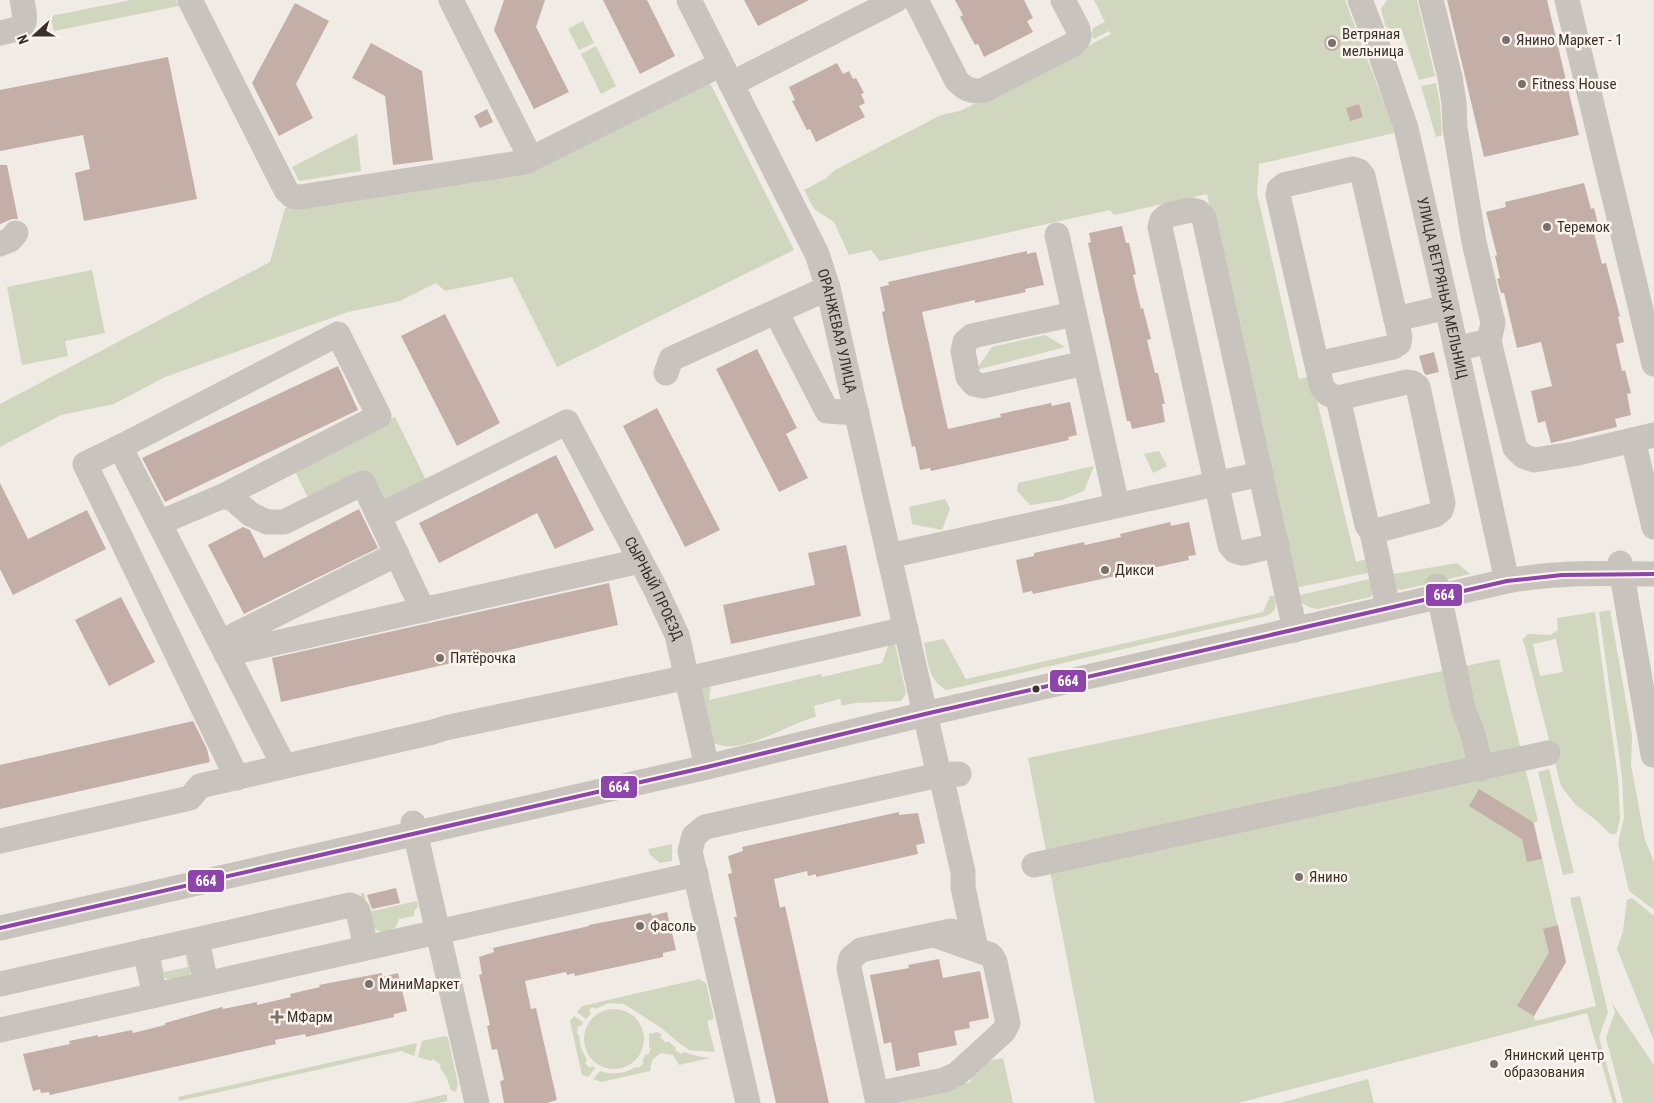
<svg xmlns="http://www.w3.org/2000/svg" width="1654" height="1103" viewBox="0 0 1654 1103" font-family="'Roboto Condensed',sans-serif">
<rect width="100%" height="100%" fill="#f0ebe5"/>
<path fill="#d1d6bf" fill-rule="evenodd" d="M131,0h45l3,6 -125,25 -3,-15z
M1094,0h251l45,119 4,14 -135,31 -2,29 42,186 12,-3 45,186 14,-4 3,14 -79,16 -87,-394 -93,21 -4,-5 -230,51 -9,-11 -22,5 -15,-33 -20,-13 -10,-19 21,-11 10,-9 106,-55 19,-4 151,-77 -2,-3 -15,8 -3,-5 2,-6 12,-6z
M1387,0h30l18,76 -16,4 -18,-52 -12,1 -4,-4 -4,-16z
M583,21l11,22 -15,7 -11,-21z
M596,46l20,40 -15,8 -20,-40z
M708,79l86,171 -237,117 -45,-90 -67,14 -9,-8 -36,18 -52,11 -183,65 -51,27 -53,11 -61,32v-43l270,-142 15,-54 245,-39z
M1436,83l4,21 2,31 -6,2 -15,-51z
M357,134l4,37 -62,10 -7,-14z
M92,270l13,63 -40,8 3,15 -46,9 -15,-78z
M1045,335l20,12 -89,23 16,-23z
M395,417l33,67 -45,22 -16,-32 -57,28 -17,-35z
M1159,451l8,15 -14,7 -9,-19z
M1094,466l-10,25 -22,9 -32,5 -13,-14 1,-8z
M945,499l5,10 -8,21 -30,-6 -3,-17z
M1457,563l13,11 -69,16 -6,-1 -7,-14z
M1374,578l1,15 -5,4 -52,12c-7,0 -19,-6 -22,-13z
M1270,596h5c2,9 1,17 -9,20l-319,74c-19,-9 -19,-29 -23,-47l20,-4 22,40 297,-67z
M1610,610l22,126 -1,29 14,75 9,22v48l-25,-19 -11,-48 6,-25 -2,-41 -23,-165z
M1595,612l23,166 2,41 -3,13 -2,2h-5l-13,-13 -22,-17 -14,-18 -37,-143 -2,-3 6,-6 22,1 8,-5 -1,-12zM1556,639l7,33 -23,4 -7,-32z
M890,640h4l11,48 1,6 -5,7 -46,2 -13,3 -2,-7 -26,7 2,11c-28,6 -76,41 -104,25l-14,-55 13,-3 -2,16 112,-26 1,3 60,-14z
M1499,659l39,162 -4,2 32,139 -32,54 1,5 61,-15 -26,-108 10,-2 28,116 -9,25 18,66h-4l-26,-90 -349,90h-143l-67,-345z
M1549,769l25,104 -11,2 -25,-103z
M672,844v17l-12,2 -10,-8 -2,-6z
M361,893h3l4,19 49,-11 1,6 -4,4v5l-15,3c-2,6 -4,11 -10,12 -21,6 -25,-24 -28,-38z
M1632,898l22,18v125l-37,-92 6,-18 4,-31z
M187,949l7,16c-2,4 -3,9 -6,11 -9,6 -21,5 -28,-1l-2,-19 3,3 3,13 24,-5 -3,-13z
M699,979l7,4 8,36 -7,2 8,31 -26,-2 -10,-7 -19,-16 -36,-23 -17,-1v1l-12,5 -2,-2 -4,3 2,3 -5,6 -9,-7 5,-6z
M1612,1003l42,62v38h-31l-17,-65 9,-26z
M584 1039a30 30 0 1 1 60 0a30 30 0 1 1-60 0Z
M574,1016l9,6 -2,4h-3l-1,8 2,1 2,13 6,12 -2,3 5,5 2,-2 3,2 -7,9 -6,-2 -12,-54z
M658,1032l4,3 -2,2 6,6 2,-2 8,7 -1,2 6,4 2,-2 18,5 9,1 -31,7 -6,-10 -12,-2 -9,7 -2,11 -49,11 -8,-3 7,-8c13,4 24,3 36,-4l2,1 6,-5 -2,-2 4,-7 2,1 3,-7 -2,-1v-13z
M445,1036l3,2 10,46 -2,8 -5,-2 -5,-14 -6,-8 1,-3 -8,-6 -2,2 -13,-4 4,-16z
M417,1043l-3,13 -13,-5 -222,50 -1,-4z
M1003,1058l10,45h-120l-1,-4 79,-17 -2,-12 7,-7z
M1368,1079l6,24h-94z
M447,1094v7l-9,2h-29z"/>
<path fill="#c3afa7" d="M504,0h41l-9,27 33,65 -35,17 -40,-79z
M603,0h44l28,56 -35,18z
M744,0h65l-51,26z
M955,0h69l9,18 -6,3 6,11 -49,25 -6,-13 -3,1 -15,-28 3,-2z
M1447,0h100l32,135 -95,22z
M295,3l34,18 -33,63 17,34 -34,18 -27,-53z
M1324 43a8 8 0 1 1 16 0a8 8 0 1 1-16 0Z
M371,43l51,28 11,89 -40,5 -8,-69 -33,-18z
M168,57l29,142 -113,22 -9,-48 15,-4 -7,-34 -83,16v-61z
M837,63l6,11 6,-3 4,8 3,-1 8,15 -3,1 4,9 -6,3 6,11 -49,25 -6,-13 -3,1 -15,-29 3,-1 -6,-13z
M1359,104l4,13 -13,4 -4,-13z
M487,109l6,13 -13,6 -6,-12z
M0,165h7l11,54h-6l-12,5z
M1584,183l7,26 3,-1 6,24 -6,1 8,31 4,-1 14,53 -2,1 6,25 -8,2 6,27 3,-1 6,23 -4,1 4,21 -16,4 2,8 -66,16 -6,-22 -7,2 -7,-32 21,-5 -11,-44 -24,6 -13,-55h-3l-4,-14 3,-1 -5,-22 2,-1 -11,-43 20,-5 -1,-5z
M1122,226l4,17h3l7,31 -3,1 8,34 2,-1 8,31 -4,1 8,33h3l7,31h-3l3,18 -33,7 -2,-8h-3l-39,-178 3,-1 -2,-9z
M1027,251v3l9,-2 8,33 -19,4 1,3 -51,11v-3l-53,12 26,117 53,-12 -1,-3 51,-11 1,3 18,-4 7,33 -9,2 1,3 -138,31 -1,-3 -10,2 -5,-24 -3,1 -24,-105 -6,-30 3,-1 -5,-24 9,-2 -1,-3z
M445,314l55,109 -43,23 -56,-110z
M757,349l40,79 -11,6 22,44 -29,14 -63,-123z
M1434,352l5,20 -13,3 -2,-2 -5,-17z
M338,366l20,44 -193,92 -23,-44z
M657,408l63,122 -35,17 -62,-121z
M556,455l38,75 -39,19 -18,-36 -98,50 -20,-40z
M0,483l28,56 59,-29 19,39 -93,46 -13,-26z
M359,509l19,39 -134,66 -36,-69 35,-18 7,3 14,28z
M1170,522l1,4 18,-4 7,33 -8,1 1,4 -156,34 -1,-3 -9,2 -7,-33 18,-4v-3l50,-11 1,3 36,-8 -1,-3z
M846,545l15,71 -130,28 -8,-39 92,-20 -7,-32z
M609,583l9,42 -337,77 -9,-44z
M121,597l34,65 -46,24 -34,-66z
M193,721l14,28 3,13 -210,47v-44z
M1479,789l54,33 9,37 -15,3 -5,-23 -53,-33z
M899,812v3l19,-2 7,30 -9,2 2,9 -102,23v-3l-8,2 -1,-5 -33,8 6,29 5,-2 44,197h-53l-42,-186h3l-9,-43 4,-1 -4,-17 15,-5 -1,-4z
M396,888l4,15 -28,6 -5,-14z
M667,912l9,38 -13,3v4l-88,19 -1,-3 -7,2 -1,-3 -41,9 6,28 5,-1 21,92 -10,3h-43l-4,-22 4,-1 -7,-31 -5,1 -5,-24 3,-1 -11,-50 3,-1 -3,-17 15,-5 -1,-4 96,-22v-1l62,-12 1,3z
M1558,925l8,37 -32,54 -17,-10 32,-53 -6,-24z
M939,959l4,19 37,-7 9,47 -20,4 1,6 -16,3 3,14 -39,8 2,13 -24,5 -5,-29 -7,2 -14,-69 39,-7 -1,-3z
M382,973v4l16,-4 9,38 -13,3v3l-88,20 -1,-3 -30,6 1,4 -226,51 -1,-3 -8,1 -1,-4 -7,2 -10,-37 47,-10 -1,-3 29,-6v2l34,-7 1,3 32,-8v-2l57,-16 1,2 34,-7v3l34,-8 -1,-3 30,-7 -1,-2z"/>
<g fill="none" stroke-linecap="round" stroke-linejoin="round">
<g stroke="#c9c3be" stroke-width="25">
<path d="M190,0l96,190 6,6 8,1 225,-35 196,-98"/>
<path d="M451,0l80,159"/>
<path id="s1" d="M689,0l128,254 11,34 111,487 5,14 19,83v15l13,62"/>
<path d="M916,0l41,81c9,9 15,11 27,9l90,-46 5,-7 -1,-8 -15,-29"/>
<path id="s2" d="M1360,0l17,44 29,84 41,179 60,274"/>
<path d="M1431,0l19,77 4,26 1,25 19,114 19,81 -4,18 -33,8"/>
<path d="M1567,0l87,364"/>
<path d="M0,33c27,-6 27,-6 22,-33"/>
<path d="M731,84l165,-84"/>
<path d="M1057,235l60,270"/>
<path d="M0,244l10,-4 6,-7"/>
<path d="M776,312l51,99 30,2"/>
<path d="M1074,314l-102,22 -7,6 -2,9 5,26 6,7 9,2 102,-23"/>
<path d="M1396,319l51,-12"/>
<path d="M1489,341l26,107 8,8 11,4 39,-6 60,-14"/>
<path d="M1317,364l76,-17 6,-4 1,-6 -37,-161 -4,-5 -6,-2 -69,16 -5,4 -1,6 44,192 6,7 10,4 29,127 5,7 14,66"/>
<path d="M666,373l5,-14 157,-71"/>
<path d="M1338,398l69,-16 6,1 5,4 25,116 -2,7 -6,5 -63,17"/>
<path d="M1654,435l-21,5 21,87"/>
<path d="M120,447l-35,17 152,314"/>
<path d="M223,496l156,-80 -41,-82 -218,113 164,319"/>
<path id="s3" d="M379,516l188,-94 88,166 22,47 30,132"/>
<path d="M159,523l64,-27 10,3 17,15 17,8h17l79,-39 60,127"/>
<path d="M1277,545l-34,8 -8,-2 -5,-6 -70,-318 2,-7 6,-5 23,-5 8,2 5,6 91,412"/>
<path d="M889,556l372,-82"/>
<path d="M1620,563l33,192"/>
<path d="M1437,586l26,122 10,26 8,35"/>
<path d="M241,650l-8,-14 164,-82"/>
<path d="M226,654l414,-93"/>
<path d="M413,823l64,280"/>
<path d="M0,841l190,-43 10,-12 233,-54 12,-4 234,-49 17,-2 210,-48"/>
<path d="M1034,865l514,-112"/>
<path d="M0,928l707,-161 218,-53 582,-133c49,-9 97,-8 147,-7"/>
<path d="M197,940l9,43"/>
<path d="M145,951l10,44"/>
<path d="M0,984l350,-79 5,2 3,4 8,37"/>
<path d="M0,1030l696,-156"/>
<path d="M876,1094l68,-14 13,-6 47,-43 4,-8 -13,-61 -4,-7 -57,-20"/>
<path d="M748,1103l-58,-252 4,-15 11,-9 234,-52 20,-1"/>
<path d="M878,1103l-29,-135 2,-10 10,-8 90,-19"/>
</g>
<defs>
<path id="bus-1" d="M0,928l707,-161 218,-53 582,-133 55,-6 92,-1"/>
</defs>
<use href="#bus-1" stroke="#fbf5ee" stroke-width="8"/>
<use href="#bus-1" stroke="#8e44ad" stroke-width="4"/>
</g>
<g fill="#7a716c" stroke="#fbf5ee" stroke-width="2">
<circle cx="1506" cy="40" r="5"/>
<circle cx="1332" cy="43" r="5"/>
<circle cx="1522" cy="84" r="5"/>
<circle cx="1547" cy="227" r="5"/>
<circle cx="1105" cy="570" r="5"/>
<circle cx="440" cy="658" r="5"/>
<circle cx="1299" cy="877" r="5"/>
<circle cx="640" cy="926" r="5"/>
<circle cx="369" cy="984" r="5"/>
<path d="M274.5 1009.5h5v5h5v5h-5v5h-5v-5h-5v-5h5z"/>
<circle cx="1494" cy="1064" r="5"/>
</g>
<circle fill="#3b302b" stroke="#fbf5ee" stroke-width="2" cx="1036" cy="689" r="4.5"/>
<g text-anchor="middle" stroke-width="5" stroke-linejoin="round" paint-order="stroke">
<g font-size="15" fill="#3b302b" stroke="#fbf5ee" text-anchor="start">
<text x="1342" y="39">Ветряная<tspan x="1342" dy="17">мельница</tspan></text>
<text x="1516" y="45">Янино Маркет - 1</text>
<text x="1532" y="89">Fitness House</text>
<text x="1557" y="232">Теремок</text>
<text x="1115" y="575">Дикси</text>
<text x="450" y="663">Пятёрочка</text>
<text x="1309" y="882">Янино</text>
<text x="650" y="931">Фасоль</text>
<text x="379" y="989">МиниМаркет</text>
<text x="287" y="1022">МФарм</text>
<text x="1504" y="1060">Янинский центр<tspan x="1504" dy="17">образования</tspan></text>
</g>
<g font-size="15" fill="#3b302b" stroke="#fbf5ee">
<text dy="5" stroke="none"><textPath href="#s2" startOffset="300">УЛИЦА ВЕТРЯНЫХ МЕЛЬНИЦ</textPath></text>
<text dy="5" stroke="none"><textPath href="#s1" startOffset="364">ОРАНЖЕВАЯ УЛИЦА</textPath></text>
<text dy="5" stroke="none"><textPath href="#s3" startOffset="398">СЫРНЫЙ ПРОЕЗД</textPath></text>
</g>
</g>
<g stroke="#fbf5ee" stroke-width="2">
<rect x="1425" y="583" width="38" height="24" rx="5" fill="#8e44ad"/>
<rect x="1049" y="669" width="38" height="24" rx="5" fill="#8e44ad"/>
<rect x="600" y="775" width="38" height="24" rx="5" fill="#8e44ad"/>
<rect x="187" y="869" width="38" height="24" rx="5" fill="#8e44ad"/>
</g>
<g font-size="14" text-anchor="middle" font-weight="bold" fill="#fff">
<text x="1444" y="600">664</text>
<text x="1068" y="686">664</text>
<text x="619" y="792">664</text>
<text x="206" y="886">664</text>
</g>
<g transform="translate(35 35) rotate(249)" stroke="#fbf5ee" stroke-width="4" paint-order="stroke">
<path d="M0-4L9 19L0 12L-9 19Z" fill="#3b302b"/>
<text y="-8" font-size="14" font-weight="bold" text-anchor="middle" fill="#3b302b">N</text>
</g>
</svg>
